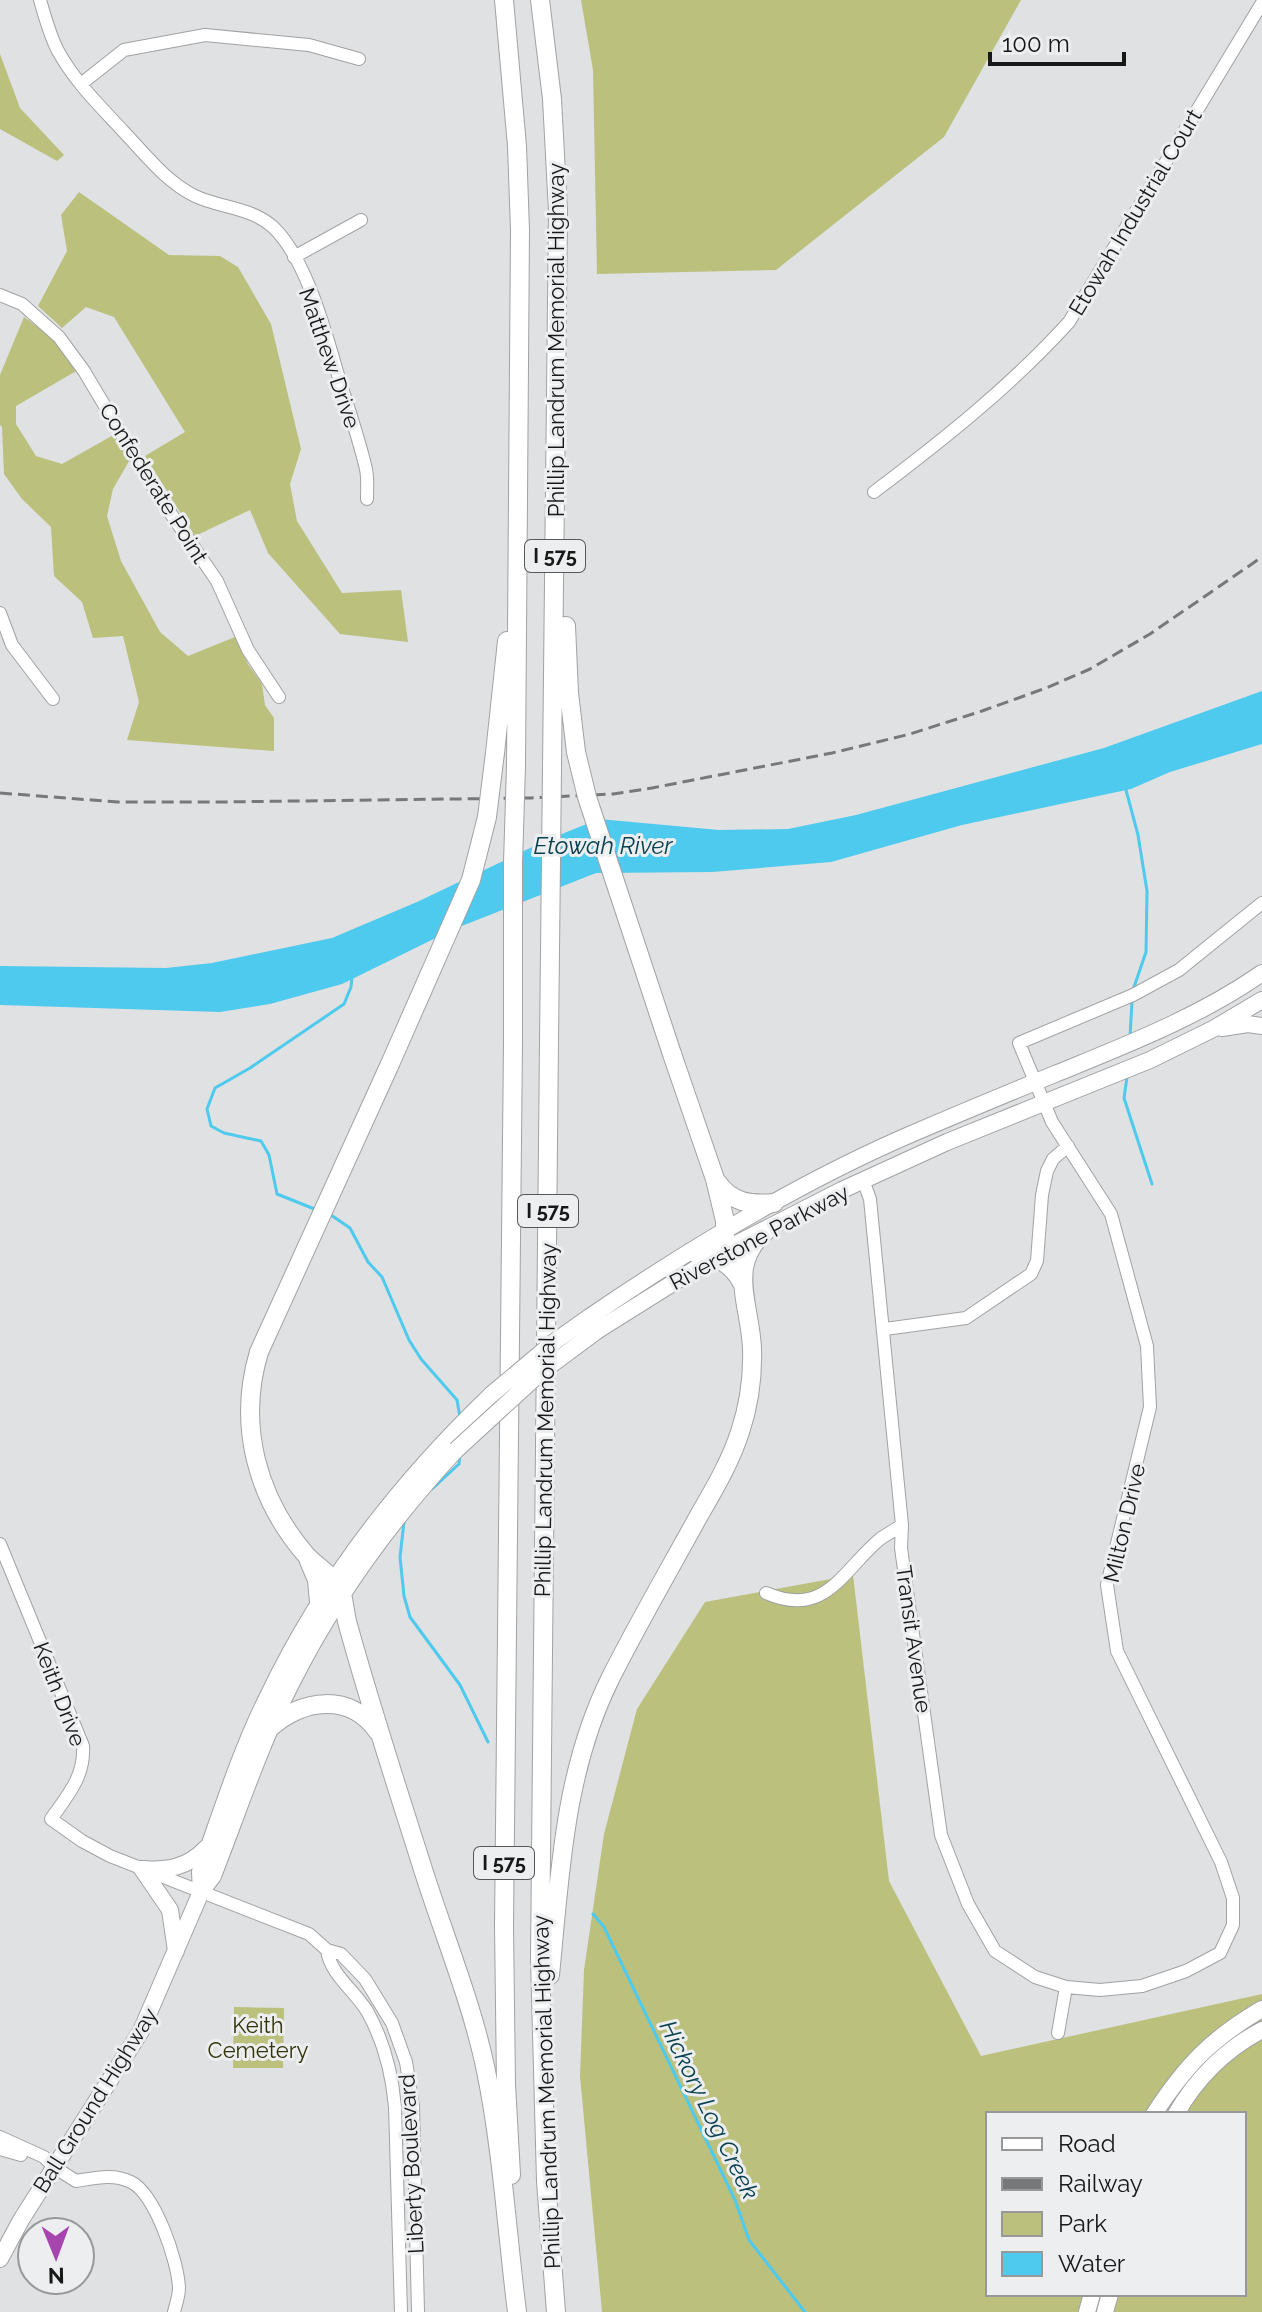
<svg xmlns="http://www.w3.org/2000/svg" width="1262" height="2312" viewBox="0 0 1262 2312" font-family="Raleway,sans-serif">
<rect width="100%" height="100%" fill="#dfe1e2"/>
<path fill="#bcc07d" fill-rule="evenodd" d="M581,0h440l-77,137 -168,133 -179,4 -4,-204z
M0,54l20,54 44,47 -7,6 -57,-32z
M79,192l90,63 51,1 18,11 33,57 30,125 -11,35 7,37 45,72 59,-3 7,52 -68,-8 -72,-81 -18,-43 -55,26 -50,-80 40,-24 -71,-115 -28,-10 -24,21 -24,-22 29,-55 -6,-36z
M24,317l34,25 20,28 -62,36v18l20,32 26,8 55,-31 15,23 -19,33 -6,27 14,45 39,71 28,24 47,-19 13,27 14,20 3,21 9,13v33l-147,-11 12,-38 -16,-66 -30,2 -11,-36 -28,-26 -3,-49 -29,-28 -18,-25 -2,-47 -2,-2v-50z
M853,1575l36,306 92,175 281,-62v318h-660l-22,-236 4,-106 20,-136 33,-125 68,-107zM988,2114h256v180h-256z
M234,2007l50,1 -1,60h-50z"/>
<path fill="#4dcaed" d="M1262,691v53l-92,28 -39,17 -169,36 -131,37 -119,10 -116,1 -142,56 -112,55 -72,20 -50,8 -220,-7v-39l166,2 46,-5 120,-25 85,-36 130,-62 52,-21 120,11 69,-1 68,-14 248,-67z"/>
<g fill="none" stroke-linecap="round" stroke-linejoin="round">
<path stroke="#4dcaed" stroke-width="3" d="M1126,790l12,45 9,56 -1,61 -13,38
M1130,1037l2,-36
M1127,1077l-3,21 28,86
M317,1210l-40,-16 -8,-39 -8,-14 -37,-8 -13,-7 -4,-17 8,-21 35,-20 94,-64 7,-17 1,-11
M328,1213l22,15 18,34 14,15 27,63 12,19 36,41 3,17
M432,1489l27,-25 1,-8
M404,1522l-4,35 4,39 6,21 50,68 28,57
M593,1914l11,13 131,273 14,40 56,72"/>
<defs>
<path id="minor" d="M40,0c5,17 10,36 18,51 17,31 42,55 65,80 23,24 42,50 72,65 25,12 56,11 78,31 34,32 54,110 67,155 9,28 19,57 26,87 2,10 1,20 1,30
M81,84l43,-34 81,-15 104,10 50,14
M294,257l67,-37
M0,295l22,9 37,33 25,34 72,121 61,89 31,69 31,47
M874,492c69,-52 137,-106 195,-170l193,-319
M0,613l12,32 41,54
M863,1180l7,19 32,326 -1,23 40,287 27,69 27,47 40,26 31,10 34,3 42,-4 44,-15 34,-18 13,-28v-27l-12,-36 -104,-211 -10,-66 43,-178 -3,-61 -36,-132 -59,-92 -33,-79 114,-48 46,-25 83,-67
M885,1329l81,-11 65,-44 6,-13 5,-66 5,-24 6,-12 15,-13
M0,1544l83,202c2,30 -15,49 -32,73l31,22 28,15 199,78 18,16 14,4 24,25 27,44 14,39 7,44 5,206
M766,1593c59,26 76,-22 114,-54 7,-5 15,-9 22,-14
M327,1950c3,24 27,40 40,61 17,30 25,62 28,96l6,205
M1058,2033l8,-46
M0,2137l44,20 10,10 22,14c19,-3 37,-8 55,1 24,12 47,79 48,106 0,8 -3,16 -5,24
M0,2149l21,6"/>
<path id="major" d="M1222,1028l26,-4 14,2
M588,1318c101,-69 208,-134 321,-183 49,-21 97,-41 146,-61 71,-29 144,-57 207,-101
M598,1330l134,-84 110,-56 105,-48 203,-82 63,-31 49,-29
M142,1869l28,41 6,41
M142,1869c25,2 47,-2 64,-21
M201,1892l-1,-20c21,-59 40,-120 68,-176 55,-115 132,-214 224,-302
M1154,2114c32,-49 57,-75 108,-105
M1176,2114c20,-35 50,-65 86,-84
M0,2259l21,-39 120,-189 60,-139 12,-16c25,-64 47,-131 78,-192 43,-86 100,-164 165,-234
M1087,2312l5,-18
M1105,2312l5,-18"/>
<path id="highway" d="M504,0l13,146 3,84 -4,536
M540,0l12,99 6,112 -6,557
M566,626l3,67 7,59
M495,753l12,-112
M549,1041l-9,917 6,223 10,131
M672,1054l43,125 10,42v14l-11,22
M390,1064l-131,288c-22,73 -2,146 47,203 12,13 31,23 36,40 3,10 3,21 6,30 22,80 48,159 73,238 21,68 51,139 65,208 16,78 21,162 31,241
M717,1182c15,21 33,23 57,21
M691,1252c23,4 40,9 51,31
M309,1561l8,19 2,22
M270,1728c31,-29 81,-36 108,4
M550,1975c10,-101 14,-203 60,-296 27,-54 58,-107 87,-160 16,-28 33,-56 43,-87 9,-27 13,-55 12,-84 -2,-45 -26,-84 15,-118
M511,2175l-5,-91 -2,-158 9,-884"/>
</defs>
<use href="#minor" stroke="#a1a2a4" stroke-width="14"/>
<use href="#major" stroke="#a1a2a4" stroke-width="18"/>
<use href="#highway" stroke="#a1a2a4" stroke-width="20"/>
<use href="#minor" stroke="#fff" stroke-width="12"/>
<use href="#major" stroke="#fff" stroke-width="16"/>
<use href="#highway" stroke="#fff" stroke-width="18"/>
<path stroke="#777879" stroke-width="3" stroke-dasharray="12 6" stroke-linecap="butt" d="M0,793l118,9h101l312,-4 82,-4 39,-6 180,-35 78,-19 72,-23 64,-23 44,-19 60,-35 112,-77"/>
<defs>
<path id="major-bridge" d="M492,1394l62,-52 34,-24
M456,1450l84,-77 58,-43"/>
<path id="highway-bridge" d="M576,752l11,45 85,257
M549,1041l3,-273
M513,1042v-179l3,-97
M390,1064l81,-184 16,-63 8,-64"/>
</defs>
<use href="#major-bridge" stroke="#a1a2a4" stroke-width="18" stroke-linecap="butt"/>
<use href="#highway-bridge" stroke="#a1a2a4" stroke-width="20" stroke-linecap="butt"/>
<use href="#major-bridge" stroke="#fff" stroke-width="16"/>
<use href="#highway-bridge" stroke="#fff" stroke-width="18"/>
</g>
<g text-anchor="middle" stroke-width="6" stroke-linejoin="round" paint-order="stroke">
<g fill="#eceeef" stroke="#575858" stroke-width="2">
<rect x="525" y="540" width="60" height="32" rx="6"/>
<rect x="518" y="1195" width="60" height="32" rx="6"/>
<rect x="474" y="1847" width="60" height="32" rx="6"/>
</g>
<g font-size="20" font-weight="bold" fill="#171818">
<text x="555" y="563">I 575</text>
<text x="548" y="1218">I 575</text>
<text x="504" y="1870">I 575</text>
</g>
<g font-size="22" fill="#171818" stroke="#eceeef">
<text transform="translate(1135 212) rotate(-59)" y="8">Etowah Industrial Court</text>
<text transform="translate(556 340) rotate(-90)" y="8">Phillip Landrum Memorial Highway</text>
<text transform="translate(330 358) rotate(71)" y="8">Matthew Drive</text>
<text transform="translate(154 483) rotate(58)" y="8">Confederate Point</text>
<text transform="translate(759 1237) rotate(-28)" y="8">Riverstone Parkway</text>
<text transform="translate(545 1420) rotate(-89)" y="8">Phillip Landrum Memorial Highway</text>
<text transform="translate(1124 1523) rotate(-77)" y="8">Milton Drive</text>
<text transform="translate(914 1639) rotate(82)" y="8">Transit Avenue</text>
<text transform="translate(60 1694) rotate(69)" y="8">Keith Drive</text>
<text transform="translate(546 2092) rotate(-92)" y="8">Phillip Landrum Memorial Highway</text>
<text transform="translate(95 2100) rotate(-58)" y="8">Ball Ground Highway</text>
<text transform="translate(411 2164) rotate(-93)" y="8">Liberty Boulevard</text>
</g>
<g font-size="22" fill="#33340b" stroke="#eceeef">
<text x="258" y="2033">Keith<tspan x="258" dy="25">Cemetery</tspan></text>
</g>
<g font-size="24" font-style="italic" fill="#094150" stroke="#eceeef">
<text x="603" y="854">Etowah River</text>
<text transform="translate(709 2110) rotate(64)" y="8">Hickory Log Creek</text>
</g>
</g>
<rect x="986" y="2112" width="260" height="184" fill="#eceeef" stroke="#979899" stroke-width="2"/>
<rect x="1002" y="2138" width="40" height="12" fill="#ffffff" stroke="#979899" stroke-width="2"/>
<text x="1058" y="2152" font-size="24" fill="#171818">Road</text>
<rect x="1002" y="2178" width="40" height="12" fill="#777879" stroke="#979899" stroke-width="2"/>
<text x="1058" y="2192" font-size="24" fill="#171818">Railway</text>
<rect x="1002" y="2212" width="40" height="24" fill="#bcc07d" stroke="#979899" stroke-width="2"/>
<text x="1058" y="2232" font-size="24" fill="#171818">Park</text>
<rect x="1002" y="2252" width="40" height="24" fill="#4dcaed" stroke="#979899" stroke-width="2"/>
<text x="1058" y="2272" font-size="24" fill="#171818">Water</text>
<g transform="translate(56 2256) rotate(179)"><circle r="38" fill="#eceeef" stroke="#979899" stroke-width="2"/>
<path d="M0-6L14 30L0 20L-14 30Z" fill="#a545ad"/>
<text y="-12" font-size="22" font-weight="bold" text-anchor="middle" fill="#171818">N</text>
</g>
<path d="M990 52v12h134v-12" fill="none" stroke="#171818" stroke-width="4"/>
<text x="1002" y="52" font-size="24" fill="#171818" stroke="#eceeef" stroke-width="6" paint-order="stroke">100 m</text>
</svg>
